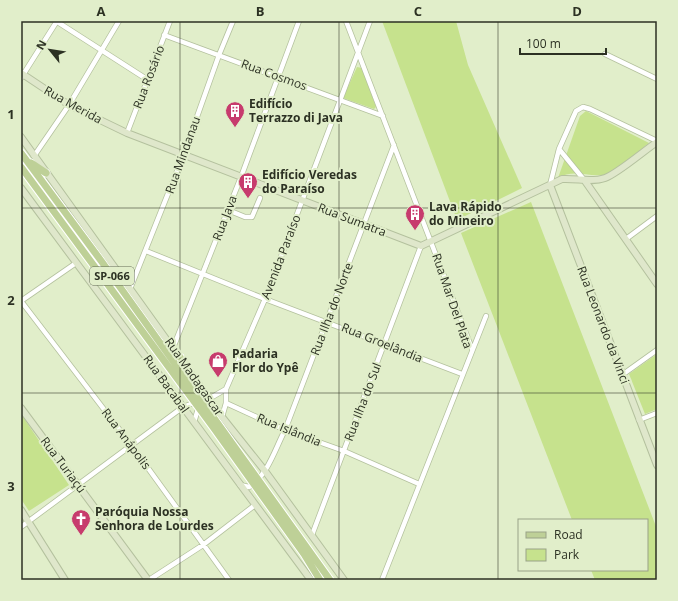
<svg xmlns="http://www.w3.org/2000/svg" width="678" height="601" viewBox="0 0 678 601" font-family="'Open Sans',sans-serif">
<rect width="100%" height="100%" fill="#e1eeca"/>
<path fill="#c6e28d" d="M382,21h74l12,44 54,123 -65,32z
M357,67l5,1 14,39 -2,2 -31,-11z
M586,111l63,32c-9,7 -36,30 -46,32 -16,2 -30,-6 -45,3l22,-62z
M531,202l126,327v51h-62l-4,-10h56v-50h-75l-111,-287z
M657,354v55l-12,5 -16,-40z
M21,414l48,71 -40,26 -8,-12z"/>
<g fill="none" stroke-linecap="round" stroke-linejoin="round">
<defs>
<path id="street" d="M56,21l92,59
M346,21l126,328
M164,35l219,81
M605,54l52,25
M21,78l36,-57
M127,133l43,-112
M34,156l35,-51 50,-84
M585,181l-26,-32 17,-38 7,-4 7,2 67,32
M550,185l9,-36
M228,210l17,7h7l8,-19
M626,239l31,-23
M146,251l119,48 197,75
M130,289l53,-133 36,-101 14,-34
M21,301l111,145 97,134
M21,301l55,-38
M173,348l68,-171 58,-156
M622,375l35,-25
M207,400l19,-11
M226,403l59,27 59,21 75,33
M222,417l4,-14v-14l39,-90 105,-278
M639,420l18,-7
M194,422l5,-16
M240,485l9,2c19,-12 26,-38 36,-57l109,-285
M21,527l162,-120 13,-5
M312,535l109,-289
M149,580l54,-35 52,-40
M382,580l104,-264"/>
<path id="secondary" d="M21,73l48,32 58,28 294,113 141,-67c15,-1 29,4 43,-1 12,-4 40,-28 52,-36
M21,137l201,280 43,54 79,109
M585,181l72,103
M550,185l107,280
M21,188l290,392
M21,408l127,172
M21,510l44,70"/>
<path id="primary" d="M21,153l81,109 228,318
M31,163l15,10
M21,167l192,260 91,127 16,26
M162,344l18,13"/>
</defs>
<use href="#street" stroke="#b4c19e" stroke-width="6"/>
<use href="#secondary" stroke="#b4c19e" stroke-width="8"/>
<use href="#primary" stroke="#fff" stroke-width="9"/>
<use href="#street" stroke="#fff" stroke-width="4.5"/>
<use href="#secondary" stroke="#dfe7cb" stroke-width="6"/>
<use href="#primary" stroke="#bed097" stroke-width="7"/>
</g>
<path fill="none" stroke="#2c3123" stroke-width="1" stroke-opacity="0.55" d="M180,21v559M339,21v559M498,21v559M21,208h636M21,393h636"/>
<defs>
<symbol id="building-pin" viewBox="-11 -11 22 30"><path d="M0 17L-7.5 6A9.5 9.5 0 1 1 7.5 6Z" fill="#c73b6d" stroke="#e1eeca"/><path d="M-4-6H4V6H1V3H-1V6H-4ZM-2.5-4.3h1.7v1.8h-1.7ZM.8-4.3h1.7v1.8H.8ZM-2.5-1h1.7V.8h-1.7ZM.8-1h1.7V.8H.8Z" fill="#fff"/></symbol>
<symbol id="shop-pin" viewBox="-11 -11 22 30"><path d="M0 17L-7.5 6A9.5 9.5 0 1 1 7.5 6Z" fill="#c73b6d" stroke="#e1eeca"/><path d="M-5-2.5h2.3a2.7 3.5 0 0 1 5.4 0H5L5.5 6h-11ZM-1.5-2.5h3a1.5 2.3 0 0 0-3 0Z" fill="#fff"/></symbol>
<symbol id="church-pin" viewBox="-11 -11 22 30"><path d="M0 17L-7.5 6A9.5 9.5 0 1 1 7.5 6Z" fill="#c73b6d" stroke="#e1eeca"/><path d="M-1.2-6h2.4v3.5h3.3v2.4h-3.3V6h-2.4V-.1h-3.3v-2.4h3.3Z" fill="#fff"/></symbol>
</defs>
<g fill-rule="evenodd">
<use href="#building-pin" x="224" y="100" width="22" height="30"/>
<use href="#building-pin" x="237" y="171" width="22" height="30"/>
<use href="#building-pin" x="404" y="203" width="22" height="30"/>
<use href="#shop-pin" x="207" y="350" width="22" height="30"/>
<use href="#church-pin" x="70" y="508" width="22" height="30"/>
</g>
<g text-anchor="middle" stroke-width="4" stroke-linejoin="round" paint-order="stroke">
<rect fill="#e1eeca" stroke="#626a55" stroke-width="1" x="90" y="267" width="44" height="18" rx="3"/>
<g font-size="11" font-weight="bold" fill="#2c3123">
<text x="112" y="280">SP-066</text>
</g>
<g font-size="12" fill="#2c3123" stroke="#e1eeca">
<text transform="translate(274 75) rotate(20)" y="4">Rua Cosmos</text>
<text transform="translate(149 77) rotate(-69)" y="4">Rua Rosário</text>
<text transform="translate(73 105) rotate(29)" y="4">Rua Merida</text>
<text transform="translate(183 155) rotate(-70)" y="4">Rua Mindanau</text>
<text transform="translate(225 218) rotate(-69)" y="4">Rua Java</text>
<text transform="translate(352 220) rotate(21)" y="4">Rua Sumatra</text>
<text transform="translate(281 257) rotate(-69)" y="4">Avenida Paraíso</text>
<text transform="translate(452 301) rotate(71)" y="4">Rua Mar Del Plata</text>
<text transform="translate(332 309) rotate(-69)" y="4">Rua Ilha do Norte</text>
<text transform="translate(603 325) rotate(69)" y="4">Rua Leonardo da Vinci</text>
<text transform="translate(382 343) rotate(22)" y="4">Rua Groelândia</text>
<text transform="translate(194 377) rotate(55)" y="4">Rua Madagascar</text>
<text transform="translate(166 384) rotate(54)" y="4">Rua Bacabal</text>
<text transform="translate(363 402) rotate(-69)" y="4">Rua Ilha do Sul</text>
<text transform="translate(289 430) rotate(22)" y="4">Rua Islândia</text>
<text transform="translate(126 439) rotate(53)" y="4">Rua Anápolis</text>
<text transform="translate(63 465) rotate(53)" y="4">Rua Turiaçú</text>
</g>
<g font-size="12" font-weight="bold" fill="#2c3123" stroke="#e1eeca" text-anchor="start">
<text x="249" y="108">Edifício<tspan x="249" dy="14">Terrazzo di Java</tspan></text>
<text x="262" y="179">Edifício Veredas<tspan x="262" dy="14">do Paraíso</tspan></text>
<text x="429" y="211">Lava Rápido<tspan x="429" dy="14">do Mineiro</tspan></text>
<text x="232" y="358">Padaria<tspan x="232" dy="14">Flor do Ypê</tspan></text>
<text x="95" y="516">Paróquia Nossa<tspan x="95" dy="14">Senhora de Lourdes</tspan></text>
</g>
</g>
<rect width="678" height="601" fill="none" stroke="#e1eeca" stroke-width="44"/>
<rect x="518" y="519" width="130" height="52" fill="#e1eeca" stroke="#99a287"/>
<rect x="526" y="532" width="20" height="6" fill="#bed097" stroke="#99a287"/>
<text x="554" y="539" font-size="12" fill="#2c3123">Road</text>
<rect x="526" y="549" width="20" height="12" fill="#c6e28d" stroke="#99a287"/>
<text x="554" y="559" font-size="12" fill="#2c3123">Park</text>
<g transform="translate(50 50) rotate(300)" stroke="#e1eeca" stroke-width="3" paint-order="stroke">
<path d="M0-3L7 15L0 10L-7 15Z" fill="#2c3123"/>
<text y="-6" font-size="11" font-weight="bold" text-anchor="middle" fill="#2c3123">N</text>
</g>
<path d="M520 48v6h86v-6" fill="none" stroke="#2c3123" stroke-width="2"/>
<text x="526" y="48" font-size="12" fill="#2c3123" stroke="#e1eeca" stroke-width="3" paint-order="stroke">100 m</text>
<rect x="22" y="22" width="634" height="557" fill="none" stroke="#2c3123" stroke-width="1.5"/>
<g font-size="13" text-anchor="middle" font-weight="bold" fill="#2c3123">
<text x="101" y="16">A</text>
<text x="260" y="16">B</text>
<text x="418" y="16">C</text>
<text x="577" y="16">D</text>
<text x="11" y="119">1</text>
<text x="11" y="305">2</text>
<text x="11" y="491">3</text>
</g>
</svg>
